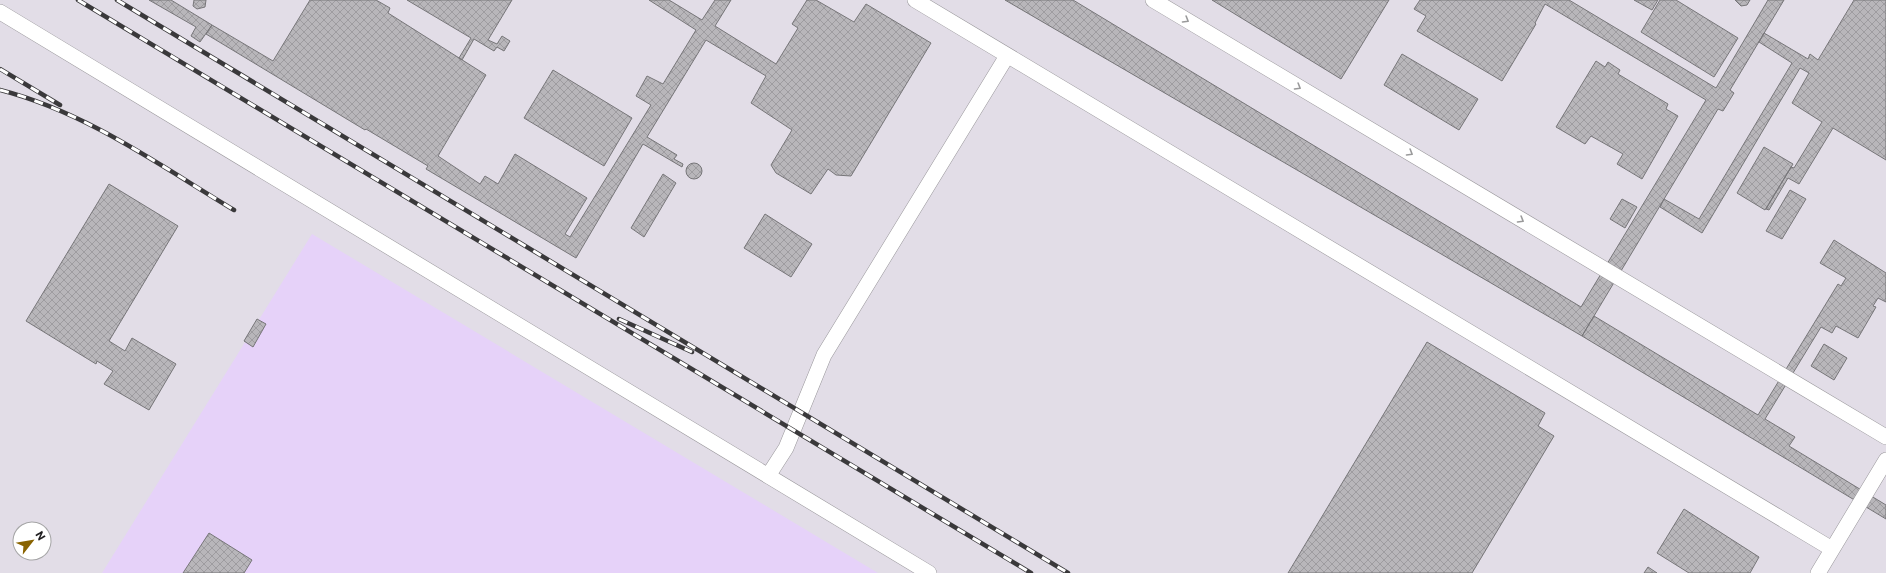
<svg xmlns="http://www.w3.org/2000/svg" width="1886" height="573" viewBox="0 0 1886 573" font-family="Commissioner,sans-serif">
<defs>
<pattern id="building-cross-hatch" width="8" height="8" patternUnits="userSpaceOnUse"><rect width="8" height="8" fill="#b8b6ba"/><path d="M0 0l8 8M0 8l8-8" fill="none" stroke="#9e9ca0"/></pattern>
</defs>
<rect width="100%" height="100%" fill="#eceaee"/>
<path fill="#e2dde7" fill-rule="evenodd" d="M0,0h1886v573h-1886zM20,529h24v24h-24z"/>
<path fill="#e6d2f9" d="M312,234l566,339h-776z"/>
<path fill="url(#building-cross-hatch)" stroke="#777679" d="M149,0h22l41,25 -12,17 -9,-6 5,-9z
M194,0h12l-1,7 -8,2 -4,-3z
M310,0h66l14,8 -2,5 98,62 -48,81 42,28 5,-8 13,8 17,-30 72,44 -22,36 5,3 81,-132 -15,-9 11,-20 16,8 33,-54 -47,-30h20l33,20 13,-20h16l-16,26 61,38 22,-36 -6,-4 15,-24h9l38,22 12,-18 65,39 -80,133 -15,-1 -8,-6 -17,25 -35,-21 -5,-8 21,-35 -41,-27 15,-27 -60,-36 -59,97 30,18 -3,4 9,5 -1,3 -39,-23 -67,114 -150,-89 2,-3 -62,-37 -1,1 -159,-96 6,-9 61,36z
M407,0h105l-24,40 9,4 5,-8 8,5 -6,10 -7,-4 -3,4 -20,-12 -12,21 -3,-2 12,-20z
M1005,0h68l508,307 125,-207 -161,-96 -10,19 1,1 -34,57 -85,-50 9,-15 -12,-7 6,-9h149l147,88 52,-88h16l-54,90 4,3 -11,18 -5,-2 -136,227z
M1212,0h177l-48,79z
M1634,0h24l-6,10z
M1660,0h16l62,38 -24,39 -73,-45z
M1735,0h15l-3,5 -6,1z
M1854,0h32v160l-53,-32 -34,56 -11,-6 -19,32 -3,-1 25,-42 3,1 28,-46 -30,-19 17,-30 -9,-5 -98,165 -42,-26 4,-8 35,20 93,-156 -33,-21 5,-9 44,26 2,-5 8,6z
M1402,54l76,45 -19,31 -75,-45z
M1596,61l9,6 3,-5 12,8 -2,4 50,30 -2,5 12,7 -36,63 -25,-15 6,-10 -32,-18 -6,8 -29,-17z
M553,70l79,48 -28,48 -80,-48z
M1764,147l29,17 -28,46 -28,-17z
M686 171a8 8 0 1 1 16 0a8 8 0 1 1-16 0Z
M663,174l13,9 -32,54 -13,-9z
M109,184l69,42 -69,115 16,10 7,-13 44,26 -27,46 -45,-26 9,-13 -16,-10 -1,3 -70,-43z
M1790,190l16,9 -24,40 -16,-8z
M1622,199l15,8 -12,21 -15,-9z
M765,214l47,30 -21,33 -47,-29z
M1834,240l52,33v29l-8,-4 -5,8 3,1 -18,31 -22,-12 -4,7 -11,-6 -56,92 30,18 -6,9 97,59v14l-304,-183 12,-20 164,99 80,-131 3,2 5,-8 -26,-15z
M257,319l9,5 -13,23 -9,-6z
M1427,342l118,71 -7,13 16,10 -82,137h-184z
M1824,344l23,14 -13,22 -23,-14z
M1684,509l75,48 -9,16h-61l-32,-20z
M209,533l43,27 -8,13h-61z
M1648,567l9,6h-13z"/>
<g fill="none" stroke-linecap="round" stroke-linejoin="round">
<defs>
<path id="lane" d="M915,0l917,549
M1153,0l733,437
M0,12l929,561
M768,476l18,-28 38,-93 183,-299
M1818,573l68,-113"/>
</defs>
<use href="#lane" stroke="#99979b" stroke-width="16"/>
<use href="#lane" stroke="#fff" stroke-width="15"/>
<defs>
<path id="rail" d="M78,0l953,573
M117,0l951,573
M0,69l60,36
M0,90c86,22 159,75 234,120
M619,319l73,33"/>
</defs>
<use href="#rail" stroke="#3a393b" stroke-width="4.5"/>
<use href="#rail" stroke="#fff" stroke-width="3" stroke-dasharray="9" stroke-linecap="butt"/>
</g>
<defs><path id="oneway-chevron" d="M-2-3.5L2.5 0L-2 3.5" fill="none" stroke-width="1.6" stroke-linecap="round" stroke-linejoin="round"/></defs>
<g stroke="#9a9a9b">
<use href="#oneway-chevron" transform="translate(1186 20) rotate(31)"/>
<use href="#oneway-chevron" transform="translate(1298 87) rotate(31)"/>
<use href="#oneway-chevron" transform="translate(1410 153) rotate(31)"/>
<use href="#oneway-chevron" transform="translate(1521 220) rotate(31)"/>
</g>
<g transform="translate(32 541) rotate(59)"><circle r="19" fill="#ffffff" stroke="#a5a5a6"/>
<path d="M0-3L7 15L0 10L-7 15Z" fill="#896301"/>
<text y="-6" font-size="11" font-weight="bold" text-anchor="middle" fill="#1f1e20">N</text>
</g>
</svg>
